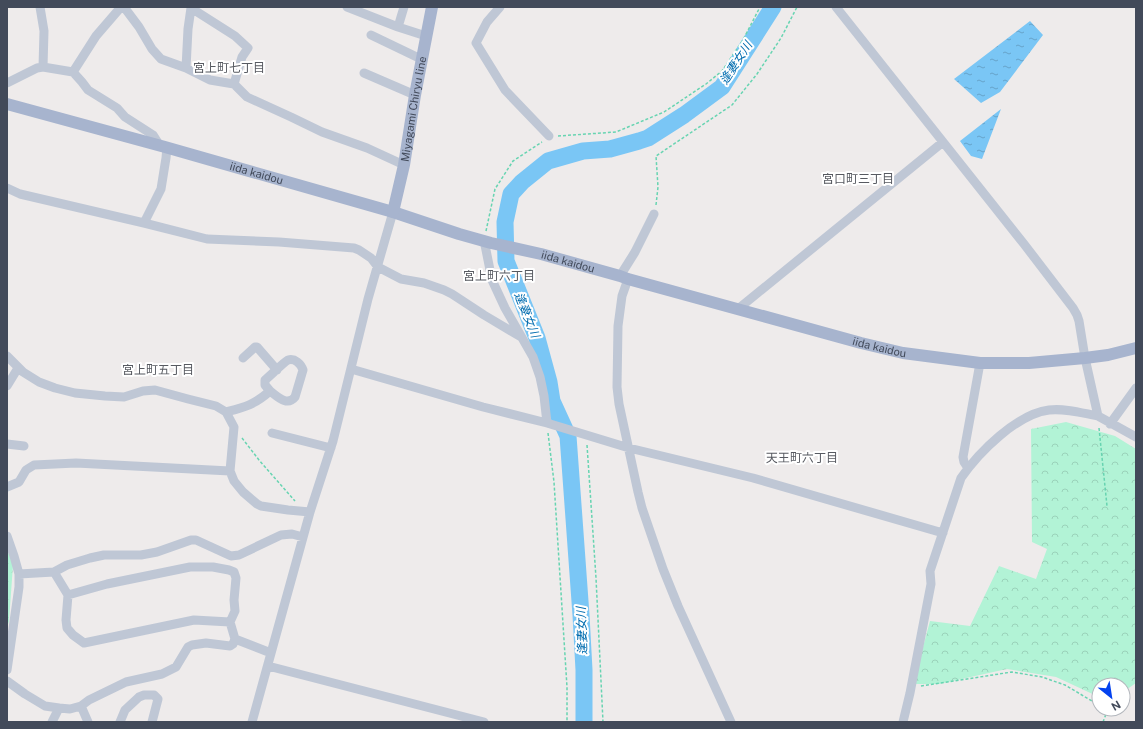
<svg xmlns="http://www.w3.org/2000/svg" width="1143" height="729" viewBox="0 0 1143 729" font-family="'Public Sans','Noto Sans JP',sans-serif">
<defs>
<pattern id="forest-crowns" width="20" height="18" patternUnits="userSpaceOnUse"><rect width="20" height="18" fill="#b2f3d6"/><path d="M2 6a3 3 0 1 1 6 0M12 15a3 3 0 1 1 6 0" fill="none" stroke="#9ad2ba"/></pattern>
<pattern id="water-ripples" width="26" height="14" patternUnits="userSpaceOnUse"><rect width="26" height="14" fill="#7ac6f5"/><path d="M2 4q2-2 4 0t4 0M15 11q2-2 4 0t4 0" fill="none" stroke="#66a3c9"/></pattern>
</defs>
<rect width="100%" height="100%" fill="#eeebeb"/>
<path fill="url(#forest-crowns)" d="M1066,422l49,14 21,13v234l-13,9v-7h-24v12l-43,-20 -49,-8 -68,15h-26l17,-63 40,5 29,-60 37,13 11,-30 -15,-7 -1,-113z
M7,549l6,16 -4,56 -2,7z"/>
<path fill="url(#water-ripples)" d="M1030,21l13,14 -43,57 -19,11 -27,-24z
M1001,109l-19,50 -11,-3 -11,-15z"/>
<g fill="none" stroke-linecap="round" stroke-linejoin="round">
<path stroke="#7ac6f5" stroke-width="17" d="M584,722v-52l-3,-55 -13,-179 -16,-35 -3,-19 -12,-44 -31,-77 -1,-39 6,-28 11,-12 26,-21 35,-10 27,-2 29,-8 9,-3 36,-23 38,-28 51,-80"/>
<path stroke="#67d4b1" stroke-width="1.5" stroke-dasharray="3 2" stroke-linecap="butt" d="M558,136l58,-4 48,-20 42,-28 16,-13 21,-31 17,-33
M656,205l2,-18 -2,-31 76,-51 25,-31 24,-36 16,-31
M486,231l9,-42 18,-28 29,-19
M1099,428l8,78
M548,433l6,49 13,205v35
M242,438l17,22 36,41
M587,445l9,133 7,144
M921,686l91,-14 30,5 23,8 27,16 7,3
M1103,722l5,-13"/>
<path stroke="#bfc7d5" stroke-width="9" d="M40,7l4,24 -1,36
M124,7l15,20 13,22 9,10 25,9
M347,7l51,20 28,9
M500,7l-13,15 -11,21 29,47 44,46
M836,7l188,237 49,64 4,7 2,6 6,37 13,58 38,21
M398,27l6,-20
M371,35l50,24
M73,72l23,-36 25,-29
M364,73l51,22
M7,83l30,-15 6,-1 30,5 9,10 6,8 29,18 8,9 28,18 7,11
M234,84l8,-27 6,-9 -13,-12 -44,-28 -3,21 -2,39 24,12 24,4 13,13 44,20 31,15 45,16 37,17
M7,188l13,6 124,29 63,16 72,3 75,6 5,2 12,8 7,9 23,12 23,4 20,7 8,4 32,21 37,22
M144,223l17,-34 5,-31 1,-11
M484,240l8,40 13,28 28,49 7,20 4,19 3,27
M620,276l15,-24 19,-38
M628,279l-6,17 -4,30 -1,61 2,17 19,88 4,16 21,61 15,37 53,116
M738,309l205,-167
M7,356l16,16 16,10 16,6 20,5 30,3 19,1 19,-6 12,-1 33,9 28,7 10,6 8,15 -4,44 4,10 9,11 14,12 4,2 27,4 22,2
M243,358l12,-11h2l20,23
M351,369l132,38 64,16 82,25 124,30 190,55
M7,386l11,-18
M226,412c19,-5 28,-7 44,-21 7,5 17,16 25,6l8,-27c-2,-6 -8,-12 -15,-10 -4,2 -18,16 -23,20v5l5,6
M1110,424l26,-36
M272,433l59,15
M7,444l17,2
M968,468l-4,-6 -1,-5 17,-94
M7,487l12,-5 7,-12 8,-5 42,-2 154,8
M7,536l7,20 5,18v13l-12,83
M54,572l14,23 -2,25 1,8 6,7 11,8 110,-23 36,2
M19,574l35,-2 13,-7 23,-7 14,-3h37l16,-3 34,-12h5l35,16 8,-1 42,-20 11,-1 11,3
M68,595l39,-11 83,-17h23l16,3 5,2 2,6 -2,22 1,11 -5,11 5,17 36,14
M268,666l216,56
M7,681l18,13 20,12 14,2 -7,14
M81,706l8,-6 37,-18 36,-8 14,-7 12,-20 4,-2 14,-2 24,3 3,-2 2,-5
M59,708l11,1 11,-3 7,16
M120,722l5,-12 14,-13 5,-2h10l4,4 -6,23
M252,722l58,-210 23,-71 35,-142 25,-87
M903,722l7,-29 21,-109 -1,-13 31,-93c18,-26 56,-64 88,-68 16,-2 33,3 49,6"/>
<g stroke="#a7b4ce" stroke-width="12">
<path id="s1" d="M7,104l158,43 228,65 66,22 32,9 50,11 79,22 8,3 233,64 42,10 77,10h49l56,-5 23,-3 28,-7"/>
<path id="s2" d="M393,212l11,-47 11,-70 17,-88"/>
</g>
</g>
<g text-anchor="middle" stroke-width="4" stroke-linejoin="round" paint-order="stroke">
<g font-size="11" fill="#424a5a" stroke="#fff">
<text dy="4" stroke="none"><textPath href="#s2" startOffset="105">Miyagami Chiryu line</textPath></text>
<text dy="4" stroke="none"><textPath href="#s1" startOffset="259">iida kaidou</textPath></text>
<text dy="4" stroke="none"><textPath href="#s1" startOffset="583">iida kaidou</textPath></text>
<text dy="4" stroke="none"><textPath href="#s1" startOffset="906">iida kaidou</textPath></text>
</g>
<g font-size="12" font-style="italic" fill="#006caf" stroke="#fff">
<text transform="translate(736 63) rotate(-57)" y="4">逢妻女川</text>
<text transform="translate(527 315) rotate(68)" y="4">逢妻女川</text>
<text transform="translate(582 631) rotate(-92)" y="4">逢妻女川</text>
</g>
<g font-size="12" fill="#575a61" stroke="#fff">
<text x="229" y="72">宮上町七丁目</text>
<text x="858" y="183">宮口町三丁目</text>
<text x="499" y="280">宮上町六丁目</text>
<text x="158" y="374">宮上町五丁目</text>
<text x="802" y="462">天王町六丁目</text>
</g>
</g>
<rect width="1143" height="729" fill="none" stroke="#424a5a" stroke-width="16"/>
<g transform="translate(1111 697) rotate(150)"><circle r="19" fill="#ffffff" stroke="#b3b7bd"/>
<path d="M0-3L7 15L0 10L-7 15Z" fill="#0442ef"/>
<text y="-6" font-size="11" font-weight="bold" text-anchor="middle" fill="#424a5a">N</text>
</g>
</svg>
